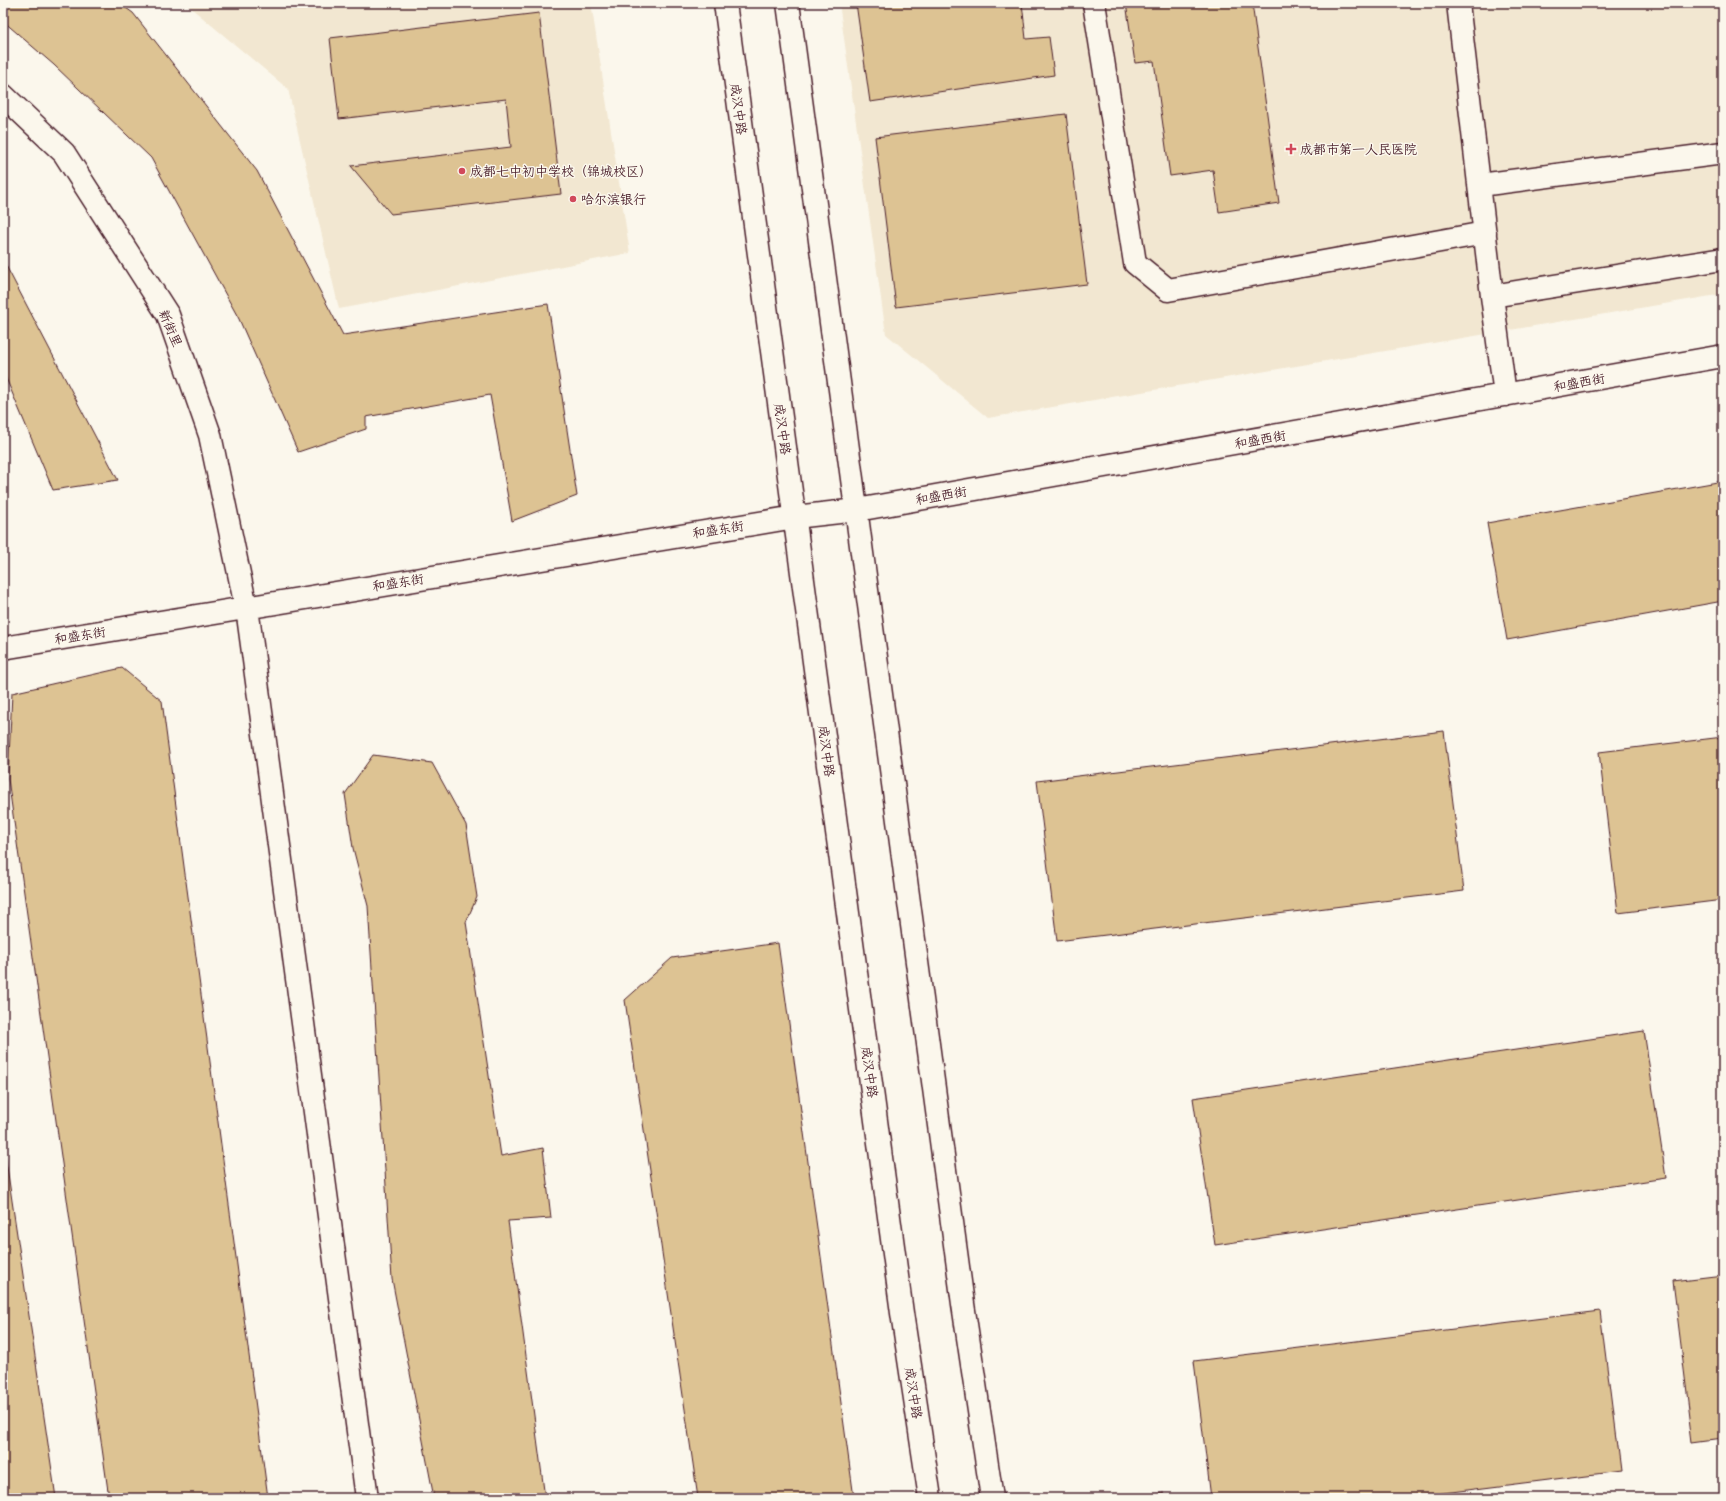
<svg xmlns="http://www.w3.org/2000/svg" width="1726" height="1501" viewBox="0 0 1726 1501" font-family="Dekko,'LXGW WenKai TC',sans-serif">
<rect width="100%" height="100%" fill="#fbf7ec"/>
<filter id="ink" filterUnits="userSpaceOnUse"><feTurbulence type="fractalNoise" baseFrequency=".025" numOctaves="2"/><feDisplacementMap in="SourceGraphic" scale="8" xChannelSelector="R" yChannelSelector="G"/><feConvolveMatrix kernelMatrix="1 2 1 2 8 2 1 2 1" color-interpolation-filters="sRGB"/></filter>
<g filter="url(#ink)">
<path fill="#f2e7d1" d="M185,3h406l39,250 -291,56 -51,-220z
M839,3h884v291l-735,124 -102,-84z"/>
<path fill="#ddc393" stroke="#4a1f2b" d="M3,3h116l14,10 124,158 86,164 205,-31 29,192 -65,25 -22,-126 -124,22v12l-68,23 -59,-133 -88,-161 -97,-93 -51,-44z
M856,3h166l4,36 23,-2 5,38 -184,27z
M1126,3h126l27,200 -60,9 -6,-42 -43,6 -16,-115 -19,2z
M539,13l22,181 -170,20 -40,-48 160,-19 -5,-48 -167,20 -9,-81z
M1066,114l21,170 -191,23 -21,-170z
M3,260l115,220 -65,10 -50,-119z
M1723,481v120l-216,39 -20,-117z
M122,668l40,33 106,797h-159l-101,-719 4,-86z
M1444,731l20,160 -407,50 -20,-160z
M1723,737v163l-105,13 -19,-161z
M373,755l59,8 34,62 11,72 -11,25 35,234 42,-8 8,70 -43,3 37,277h-111l-42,-219 -24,-373 -15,-58 -8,-54z
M778,943l76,555h-156l-73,-498 47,-42z
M1644,1031l22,147 -451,67 -22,-147z
M3,1140l53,358h-53z
M1723,1275v163l-30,4 -20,-161z
M1600,1311l20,160 -217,27h-192l-17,-137z
M1164,1493l1,5h-32z"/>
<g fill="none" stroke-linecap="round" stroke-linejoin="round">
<defs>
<path id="minor" d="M1094,3l41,260 33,27 317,-57
M1458,3l34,293
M3,95l61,58 104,162 42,120 36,172
M1480,185l243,-32
M1505,395l-13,-99 231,-37
M247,608l120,890
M3,648l792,-131 62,-7 866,-154"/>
<path id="major" d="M725,3l177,1310 28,185
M788,3l175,1301 29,194"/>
</defs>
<use href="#minor" stroke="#4a1f2b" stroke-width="25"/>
<use href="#major" stroke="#4a1f2b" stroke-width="25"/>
<use href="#minor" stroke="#fbf7ec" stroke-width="22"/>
<use href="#major" stroke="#fbf7ec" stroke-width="22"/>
</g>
</g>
<g fill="#d1495b" stroke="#fbf7ec" stroke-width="1.5">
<path d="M1289 143h4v4h4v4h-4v4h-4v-4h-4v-4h4z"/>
<circle cx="462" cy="171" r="4"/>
<circle cx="573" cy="199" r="4"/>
</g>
<g text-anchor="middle" stroke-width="3" stroke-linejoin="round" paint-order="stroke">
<g font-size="13" fill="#4a1f2b" stroke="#fbf7ec">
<text transform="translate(739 109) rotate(82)" y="5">成汉中路</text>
<text transform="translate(171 328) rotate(67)" y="5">新街里</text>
<text transform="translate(1579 382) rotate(-10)" y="5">和盛西街</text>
<text transform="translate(783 429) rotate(82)" y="5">成汉中路</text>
<text transform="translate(1260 439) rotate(-10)" y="5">和盛西街</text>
<text transform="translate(941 495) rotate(-10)" y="5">和盛西街</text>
<text transform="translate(718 529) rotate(-9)" y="5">和盛东街</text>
<text transform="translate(398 582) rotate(-9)" y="5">和盛东街</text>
<text transform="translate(80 635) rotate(-9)" y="5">和盛东街</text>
<text transform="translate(827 751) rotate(82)" y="5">成汉中路</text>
<text transform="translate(870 1072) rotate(82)" y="5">成汉中路</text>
<text transform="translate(914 1393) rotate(81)" y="5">成汉中路</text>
</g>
<g font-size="13" fill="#4a1f2b" stroke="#fbf7ec" text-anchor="start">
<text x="1300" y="154">成都市第一人民医院</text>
<text x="470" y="176">成都七中初中学校（锦城校区）</text>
<text x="581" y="204">哈尔滨银行</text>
</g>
</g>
<rect width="1726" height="1501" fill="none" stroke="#fbf7ec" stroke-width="16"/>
<rect x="8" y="8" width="1710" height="1485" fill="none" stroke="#4a1f2b" stroke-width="1.5" filter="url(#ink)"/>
</svg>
